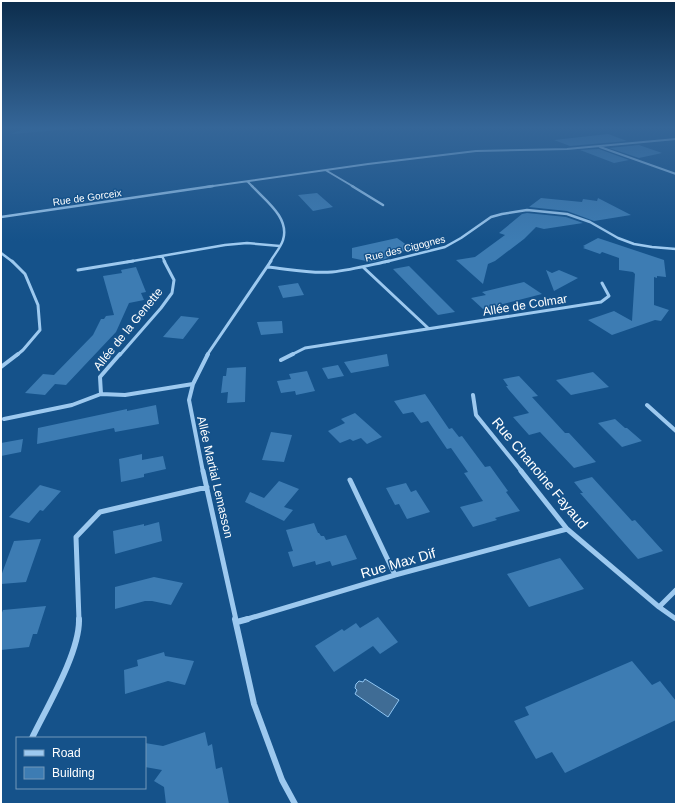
<svg xmlns="http://www.w3.org/2000/svg" width="677" height="805" viewBox="0 0 677 805" font-family="Helvetica,sans-serif">
<rect width="100%" height="100%" fill="#15528a"/>
<path fill="#276ca9" d="M25,128h59l-73,6z"/>
<path fill="#3f6c95" stroke="#8fc5f2" d="M365,679l34,21 -11,17 -33,-23 2,-4 -2,-2 1,-4 3,-3 4,1z"/>
<path fill="#3d7cb3" d="M608,134l19,7 -57,5 -16,-6z
M639,145l23,8 -23,5 -30,-10z
M598,149h1l30,11 -15,3 -34,-13z
M317,193l16,14 -20,4 -15,-16z
M541,198l41,4 1,-3 14,2 1,-3 33,17 -37,6 -27,-10 -38,-4z
M527,213l39,4 17,6 -39,6 -8,-2 -12,12 -29,22 -7,3 -5,20 -27,-24 19,-3 30,-22 -6,-2 23,-19z
M397,238l14,10 -26,11 -14,3 -19,-4v-10z
M598,238l66,22 2,17 -9,-1v2l-3,-1v28l15,5 -8,11 -6,-1 -43,15 -24,-15 26,-9 18,10 3,-47 -2,-2 -14,-2v-12l-17,-6 -2,2 -17,-6 2,-1 -2,-1z
M409,266l46,46 -17,3 -45,-46z
M136,267l10,25 -5,1 3,7 -15,3 -13,29 -50,53 -11,-1 -10,11 -20,-2 18,-19 11,1 39,-40 8,-16h3l2,-3 8,-1 -11,-39 19,-3 -1,-3z
M546,270l6,3 7,-3 19,8 -24,13z
M524,282l18,12 -59,15 -12,-11 15,-3 -4,-3z
M298,283l6,12 -21,3 -5,-12z
M181,316l18,2 -16,21 -20,-2z
M282,321l1,12 -22,2 -4,-13z
M387,354l2,12 -38,7 -7,-11z
M338,365l6,11 -16,3 -6,-11z
M246,367l-1,35 -18,1 1,-11 -7,1 2,-17h3l1,-8z
M307,371l8,20 -19,4 -1,-4 -14,2 -4,-12 14,-2 -2,-5z
M593,372l16,15 -38,8 -15,-15z
M519,376l19,20 -6,1 33,36h4l27,29 -22,6 -34,-36 -11,3 -16,-18 16,-4 -20,-23 -3,-4h2l-5,-7z
M425,394l24,35 3,-1 7,9 3,-1 23,31 5,-1 18,25 -2,1 14,19 -25,7 2,2 -24,7 -13,-20 23,-6 -19,-28 4,-1 -17,-24 -4,1 -19,-28 -7,2 -8,-11 -10,2 -9,-13z
M156,405l3,19 -44,8 -1,-4 -77,16 1,-16 89,-19v2z
M355,413l27,24 -15,7 -6,-6 -8,3 -3,-2 -10,4 -12,-12 17,-8 -4,-4z
M615,419l10,9h2l15,13 -20,6 -24,-24z
M271,432l21,3 -8,27 -22,-2z
M23,439l-2,13 -20,4v-13z
M142,454v6l21,-4 3,13 -22,5v3l-23,5 -2,-23z
M592,477l40,44 3,-1 28,31 -25,8 -58,-66h3l-9,-11z
M279,481l20,8 -15,18 9,3 -9,11 -39,-19 5,-10 14,6z
M406,483l5,9 5,-2 14,22 -23,7 -8,-15 -4,1 -9,-17z
M40,485l21,6 -18,20 -3,-1 -11,13 -20,-6z
M159,522l3,19 -47,13 -2,-23 31,-7v2z
M314,523l4,10h1l2,3h3l2,4 20,-5 11,24 -25,7 -2,-5 -14,4 -1,-4 -22,6 -5,-15 5,-1 -7,-21z
M41,539l-15,43 -25,2v-8l13,-35z
M560,558l24,31 -55,18 -22,-33z
M154,577l29,6 -12,22 -19,-4h-7l-30,8v-22z
M46,606l-9,28h-4l-4,13 -28,3v-35l2,-5z
M378,617l20,25 -18,12 -7,-8 -39,26 -19,-26 27,-17 2,2 12,-8 4,5z
M164,652l1,4 29,5 -9,24 -17,-4 -43,13 -1,-24 14,-4 -1,-6z
M632,661l20,24 8,-4 16,20v19l-111,53 -13,-21 -16,7 -22,-38 15,-6 -4,-8z
M205,732l3,14 4,-2 4,25 6,-2 7,37h-63l-2,-17 -10,-6 8,-11 -17,-3v-24l18,3z"/>
<g fill="none" stroke-linecap="round" stroke-linejoin="round">
<path stroke="#9dc9ef" stroke-width="2" d="M600,147l76,27
M327,171l27,16
M248,182l5,5
M206,187l162,-23 108,-13 91,-2 109,-10"/>
<path stroke="#9dc9ef" stroke-width="2.5" d="M252,186c14,15 38,32 31,54 -2,7 -9,15 -13,22
M352,186l31,19
M1,217l212,-31
M1,253l12,9
M162,256l3,6
M127,262l98,-17 22,-2 33,3
M385,262l60,-15 16,-9 30,-21 11,-3 25,-4 40,4 23,8 28,16 16,6 18,3 24,2"/>
<path stroke="#9dc9ef" stroke-width="3" d="M12,261l13,13 13,31 2,25 -17,20 -6,5
M267,267c21,2 43,7 65,5 19,-2 38,-7 57,-11
M363,267l65,61
M78,270l55,-9
M120,355l41,-47 11,-15 2,-13 -10,-19
M207,355l64,-94
M291,355l14,-7 296,-46 8,-6 -7,-13"/>
<path stroke="#9dc9ef" stroke-width="4" d="M120,354l-20,23 1,17 24,1 68,-11
M281,360l12,-6
M1,367l17,-13
M473,395l3,20 46,57
M647,405l29,26
M4,419l68,-14 29,-11
M203,472l-14,-72 4,-16 15,-30"/>
<path stroke="#9dc9ef" stroke-width="5" d="M203,471l33,149
M521,471l46,58 92,78 17,12
M350,480l45,95
M659,607l17,-17
M79,620l-3,-83 24,-25 107,-25
M244,620l151,-45 172,-46"/>
<path stroke="#9dc9ef" stroke-width="6" d="M235,619l19,85 28,76 13,24
M237,622l11,-3
M32,738c15,-31 48,-86 47,-119"/>
</g>
<linearGradient id="sky" x2="0" y2="1"><stop stop-color="#0c2d4c"/><stop offset="0.53" stop-color="#356698"/><stop offset="1" stop-color="#356698" stop-opacity="0"/></linearGradient>
<rect width="677" height="241" fill="url(#sky)"/>
<g text-anchor="middle" stroke-width="3" stroke-linejoin="round" paint-order="stroke">
<g font-size="10" fill="#fff" stroke="#15528a">
<text transform="translate(87 197) rotate(-8)" y="4">Rue de Gorceix</text>
<text transform="translate(405 248) rotate(-14)" y="4">Rue des Cigognes</text>
</g>
<g font-size="12" fill="#fff" stroke="#15528a">
<text transform="translate(525 305) rotate(-9)" y="4">Allée de Colmar</text>
<text transform="translate(128 329) rotate(-51)" y="4">Allée de la Genette</text>
<text transform="translate(215 477) rotate(77)" y="4">Allée Martial Lemasson</text>
</g>
<g font-size="14" fill="#fff" stroke="#15528a">
<text transform="translate(540 473) rotate(50)" y="5">Rue Chanoine Fayaud</text>
<text transform="translate(398 563) rotate(-16)" y="5">Rue Max Dif</text>
</g>
</g>
<rect width="677" height="805" fill="none" stroke="#ffffff" stroke-width="4"/>
<rect x="16" y="737" width="130" height="52" fill="#15528a" stroke="#7397b9"/>
<rect x="24" y="750" width="20" height="6" fill="#9dc9ef" stroke="#7397b9"/>
<text x="52" y="757" font-size="12" fill="#ffffff">Road</text>
<rect x="24" y="767" width="20" height="12" fill="#3d7cb3" stroke="#7397b9"/>
<text x="52" y="777" font-size="12" fill="#ffffff">Building</text>
</svg>
